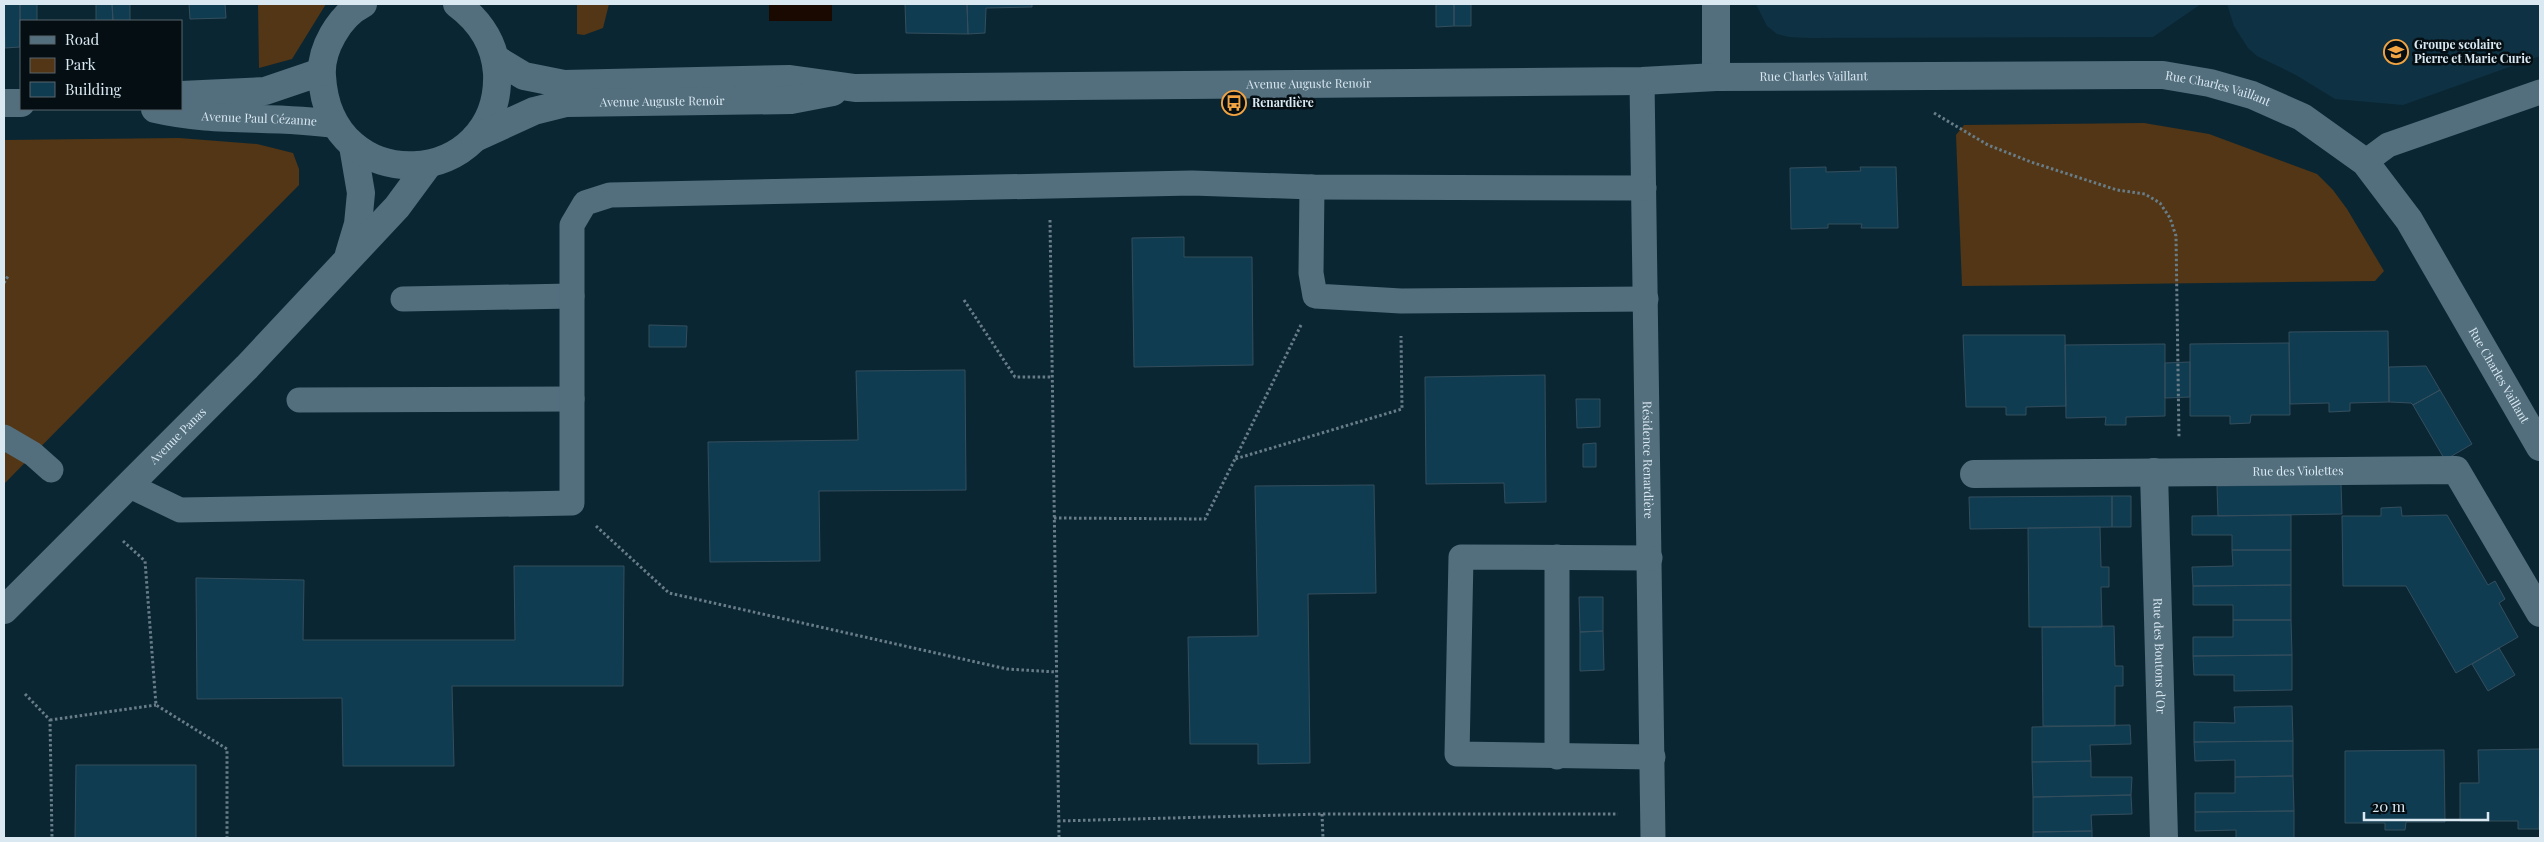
<svg xmlns="http://www.w3.org/2000/svg" width="2544" height="842" viewBox="0 0 2544 842" font-family="'Playfair Display',serif">
<rect width="100%" height="100%" fill="#0b2633"/>
<path fill="#0e3243" d="M1756,4h445l-48,33 -344,1 -20,-1 -12,-3 -10,-8z
M2227,4h313v52l-137,49 -68,-6 -39,-24 -39,-19 -9,-8 -14,-22z"/>
<path fill="#523615" d="M258,4h68l-34,55 -33,9z
M577,4h32l-6,24 -19,7 -7,-1z
M2144,123l65,11 108,40 16,16 14,19 37,62 -9,10 -413,5 -6,-151 8,-10z
M179,138l78,6 36,9 6,16v16l-295,299v-344z"/>
<path fill="#190900" d="M769,4h63v17h-63z"/>
<path fill="#103c51" stroke="#344e5d" d="M4,4h16v43l-15,1z
M20,4h17v17h-16l-1,26z
M96,4h16l1,17h-17z
M112,4h18v17h-17z
M189,4h36l1,14 -36,1z
M905,4h62l1,30 -62,-1z
M967,4h65v3l-46,1 -1,25 -17,1z
M1436,4h18v22l-18,1z
M1454,4h17v22h-17z
M1826,167v5l35,-1 -1,-4h36l2,61h-37l1,-4h-34v4l-37,1 -1,-61z
M1184,237v20h68l1,108 -119,2 -2,-129z
M649,325l38,1 -1,21h-37z
M2388,331l1,71 -39,1v8l-21,1v-9l-39,1 -1,-72z
M1963,335h102l1,71 -40,1v8h-20v-8h-40z
M2289,343l1,72h-39l-1,8 -20,1v-8h-40v-72z
M2165,344v72l-39,1v8h-21l1,-8 -40,1 -1,-73z
M2190,362v35l-25,1v-35z
M2426,366l14,24 -27,15 -2,-2 -22,-1v-35z
M965,370l1,120 -147,1 1,70 -110,1 -2,-120 150,-2 -2,-69z
M1545,375l1,127 -41,1 -1,-20 -78,1 -1,-107z
M2440,390l32,54 -27,16 -32,-55z
M1576,399h24v28l-23,1z
M1596,443v24h-13v-23z
M2341,484l1,30 -124,2 -1,-30z
M1374,485l2,108 -68,1 2,169 -52,1v-20h-68l-2,-107 70,-1 -3,-150z
M2112,496h19v31h-19z
M2112,496v31l-142,2 -1,-32z
M2401,507l1,9 45,-1 41,70 7,-4 10,18 -6,4 19,34 -62,36 -50,-87h-63l-1,-70h39v-8z
M2291,515v35h-59v-15h-40v-19z
M2100,527l1,40h8v20h-8l1,40h-73l-1,-99z
M2232,550h59v35l-98,1 -1,-19 41,-1z
M514,566h110l-1,120h-171l2,80h-111l-1,-68 -145,1 -1,-121 108,2 -1,60h212z
M2291,585v35h-58v-15h-40v-19z
M1579,597h24v34l-23,1z
M2233,620h58l1,35 -99,1v-19h40z
M2114,626l1,40h8v20h-8v40h-72l-1,-99z
M1603,631l1,39 -24,1v-39z
M2499,648l16,27 -27,16 -16,-27z
M2292,655v35l-58,1v-16h-40l-1,-19z
M2292,706l1,35 -99,1v-20l41,1 -1,-16z
M2130,725l1,19 -41,1 1,16 -59,1v-35z
M2293,741v35l-58,1v-17l-40,1 -1,-19z
M2540,749l-1,80h-21v-8h-58v-38h19l-1,-33z
M2444,750l1,72h-39l-1,8h-20v-7h-40v-72z
M2091,761v16h41l-1,18 -98,2 -1,-35z
M76,765h120v73h-121z
M2293,776l1,35 -99,1v-19h40v-16z
M2131,795l1,19 -41,1 1,16 -59,1v-35z
M2294,811v27h-58v-8l-41,1v-19z
M2092,831v7h-59v-6z"/>
<g fill="none" stroke-linecap="round" stroke-linejoin="round">
<path stroke="#687d88" stroke-width="3" stroke-dasharray="2.5 2.5" stroke-linecap="butt" d="M1934,113l54,32 43,17 86,28 28,4 15,9 10,15 6,18 3,202
M1050,220l9,618
M4,283l4,-7
M964,300l51,77h37
M1301,325l-66,134 167,-50 -1,-73
M1054,518l151,1 30,-60
M596,526l73,67 338,76 49,3
M123,541l22,20 11,144 71,44v89
M25,694l25,26 2,118
M50,720l106,-15
M1322,814l1,24
M1058,821l264,-7h296"/>
<g stroke="#536f7e" stroke-width="25">
<path id="s1" d="M1642,81l11,757"/>
<path d="M2365,162l23,-17 152,-53"/>
<path d="M1312,187l-1,86 4,23 86,5 245,-2"/>
<path d="M403,299l169,-3"/>
<path d="M299,400l273,-1"/>
<path d="M4,437l29,17 18,16"/>
<path d="M128,485l52,25 392,-7v-278l13,-22 25,-8 582,-12 120,4 332,1"/>
<path d="M1557,557v200"/>
<path d="M1650,558l-189,-1 -4,197 196,3"/>
</g>
<g stroke="#536f7e" stroke-width="28">
<path d="M1716,4v73"/>
<path id="s2" d="M2154,472l10,366"/>
<path id="s3" d="M1974,474l482,-4 84,143"/>
</g>
<g stroke="#536f7e" stroke-width="28">
<path d="M349,254l9,-30 3,-31 -8,-47"/>
<path id="s4" d="M4,610l243,-243 150,-160 31,-42"/>
</g>
<g stroke="#536f7e" stroke-width="28">
<path d="M363,4c-24,12 -43,46 -41,72 7,126 180,113 175,-3 -2,-29 -17,-52 -40,-69"/>
<path id="s5" d="M496,59l28,17 40,8 226,-5 65,9 787,-7 74,-4 422,-2h25l47,8 42,12 50,22 63,45 44,58 131,227"/>
<path d="M181,95l84,-4 56,-19"/>
<path d="M4,103h17"/>
<path id="s6" d="M155,109c59,14 119,6 179,15"/>
<path id="s7" d="M475,138l59,-27 32,-8 225,-3 42,-8"/>
</g>
</g>
<defs>
<symbol id="school-ring" viewBox="-11 -11 22 22"><circle r="9.5" fill="#040e13" stroke="#f3a442" stroke-width="1.5"/><path d="M0-5L7-2L0 1L-7-2ZM-4 1L0 2.5L4 1V4Q0 6-4 4Z" fill="#f3a442"/></symbol>
<symbol id="bus-ring" viewBox="-11 -11 22 22"><circle r="9.5" fill="#040e13" stroke="#f3a442" stroke-width="1.5"/><path d="M-5-6H5V4H4V6H2V4H-2V6H-4V4H-5ZM-3.5-4V0h7V-4ZM-3.5 1.2v1.5H-2V1.2ZM2 1.2v1.5H3.5V1.2Z" fill="#f3a442"/></symbol>
</defs>
<g fill-rule="evenodd">
<use href="#school-ring" x="2382" y="38" width="28" height="28"/>
<use href="#bus-ring" x="1220" y="89" width="28" height="28"/>
</g>
<g text-anchor="middle" stroke-width="5" stroke-linejoin="round" paint-order="stroke">
<g font-size="12" font-weight="bold" fill="#d9e8f1" stroke="#040e13" text-anchor="start">
<text x="2414" y="49">Groupe scolaire<tspan x="2414" dy="14">Pierre et Marie Curie</tspan></text>
<text x="1252" y="107">Renardière</text>
</g>
<g font-size="12" fill="#d9e8f1" stroke="#040e13">
<text dy="4" stroke="none"><textPath href="#s5" startOffset="1324">Rue Charles Vaillant</textPath></text>
<text dy="4" stroke="none"><textPath href="#s5" startOffset="819">Avenue Auguste Renoir</textPath></text>
<text dy="4" stroke="none"><textPath href="#s5" startOffset="1730">Rue Charles Vaillant</textPath></text>
<text dy="4" stroke="none"><textPath href="#s7" startOffset="194">Avenue Auguste Renoir</textPath></text>
<text dy="4" stroke="none"><textPath href="#s6" startOffset="105">Avenue Paul Cézanne</textPath></text>
<text dy="4" stroke="none"><textPath href="#s5" startOffset="2149">Rue Charles Vaillant</textPath></text>
<text dy="4" stroke="none"><textPath href="#s4" startOffset="246">Avenue Panas</textPath></text>
<text dy="4" stroke="none"><textPath href="#s1" startOffset="379">Résidence Renardière</textPath></text>
<text dy="4" stroke="none"><textPath href="#s3" startOffset="324">Rue des Violettes</textPath></text>
<text dy="4" stroke="none"><textPath href="#s2" startOffset="184">Rue des Boutons d'Or</textPath></text>
</g>
</g>
<rect width="2544" height="842" fill="none" stroke="#d9e8f1" stroke-width="10"/>
<rect x="20" y="20" width="162" height="90" fill="#040e13" stroke="#59656c"/>
<rect x="30" y="36" width="25" height="8" fill="#536f7e" stroke="#59656c"/>
<text x="65" y="45" font-size="15" fill="#d9e8f1">Road</text>
<rect x="30" y="58" width="25" height="15" fill="#523615" stroke="#59656c"/>
<text x="65" y="70" font-size="15" fill="#d9e8f1">Park</text>
<rect x="30" y="82" width="25" height="15" fill="#103c51" stroke="#59656c"/>
<text x="65" y="95" font-size="15" fill="#d9e8f1">Building</text>
<path d="M2364 812v8h124v-8" fill="none" stroke="#d9e8f1" stroke-width="2.5"/>
<text x="2372" y="812" font-size="15" fill="#d9e8f1" stroke="#040e13" stroke-width="4" paint-order="stroke">20 m</text>
</svg>
